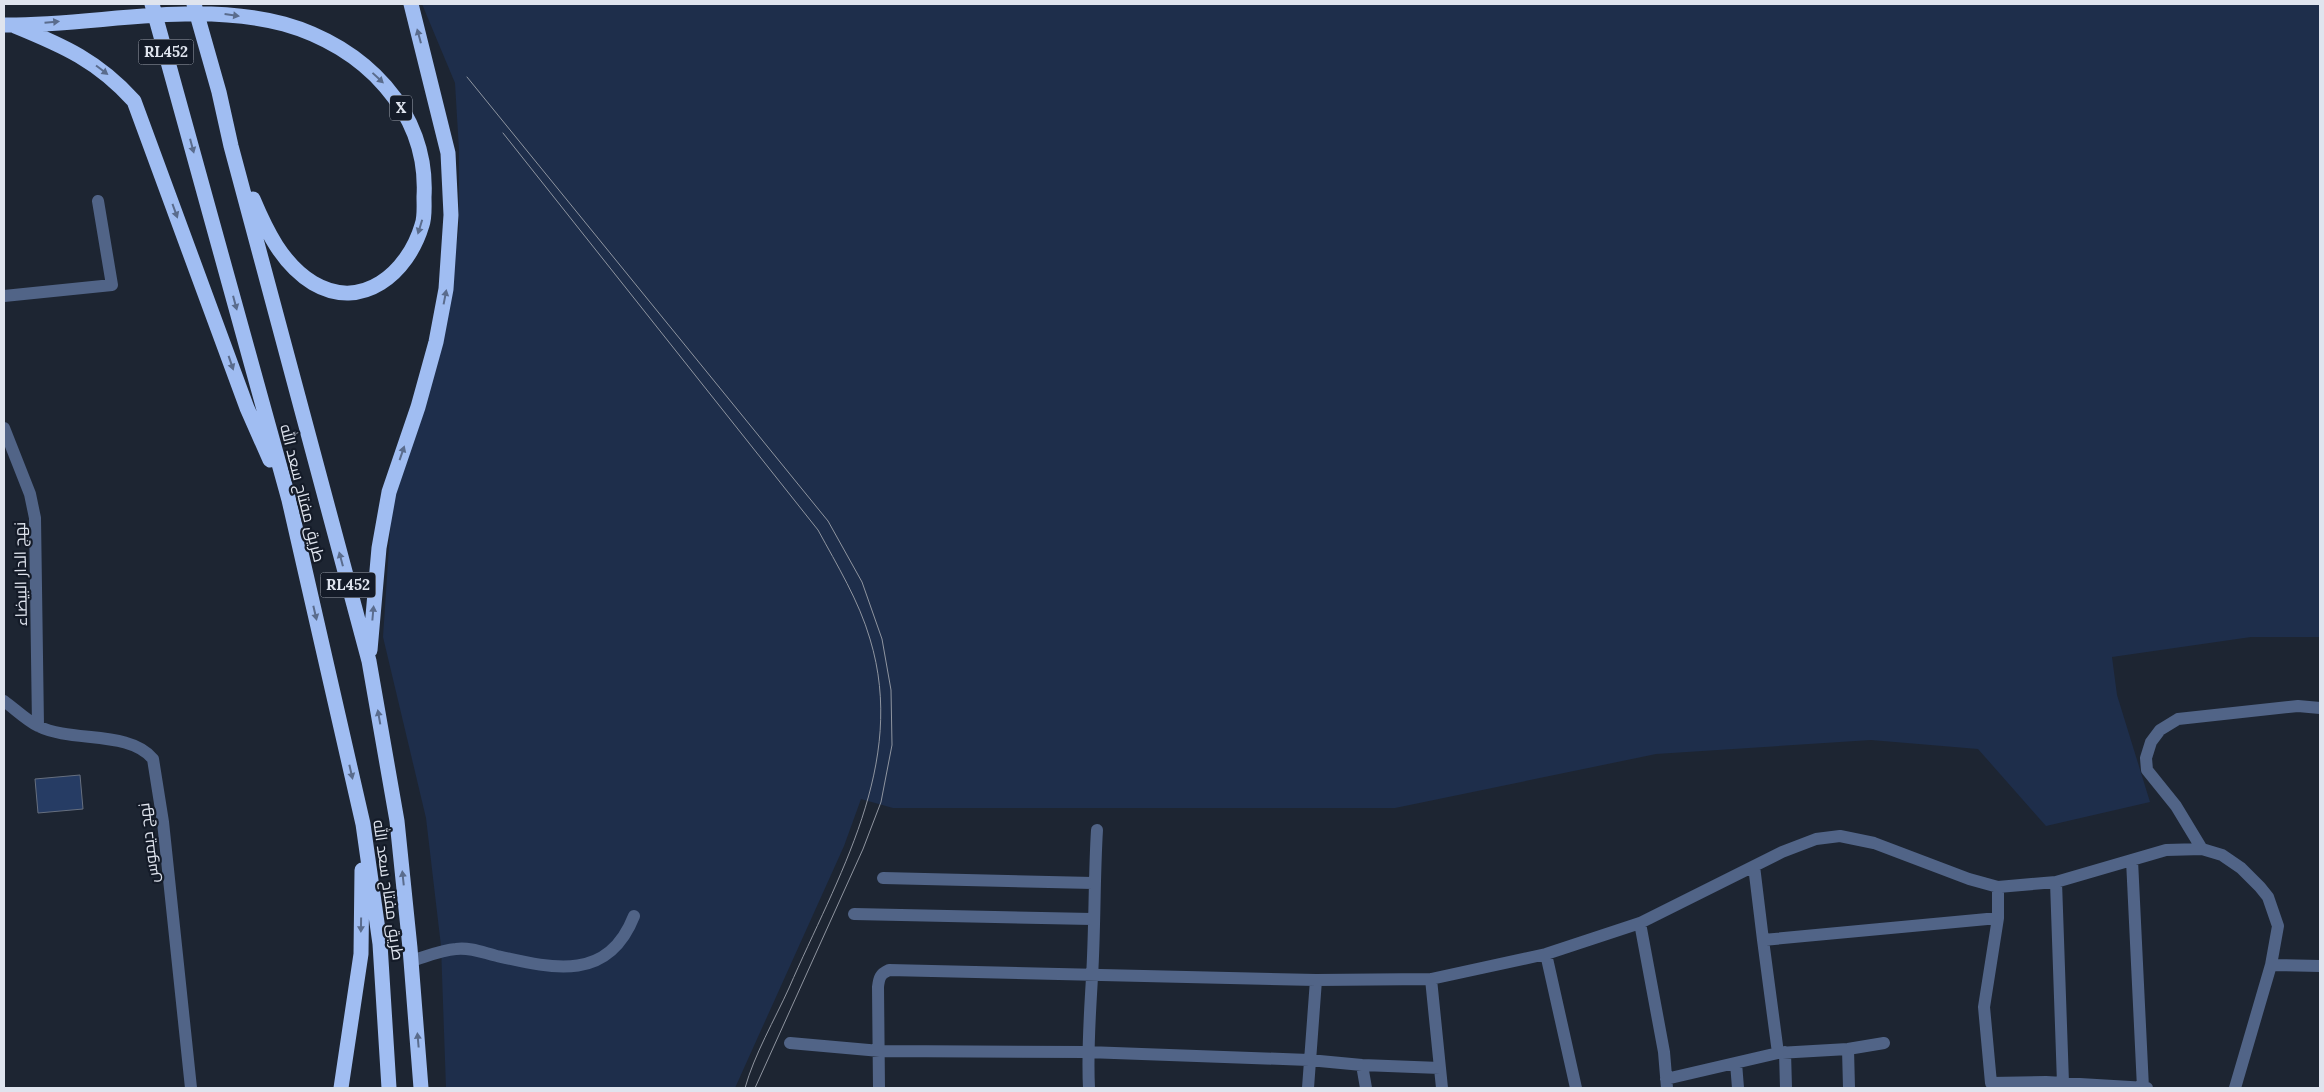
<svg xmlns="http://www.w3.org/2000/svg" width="2324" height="1092" viewBox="0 0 2324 1092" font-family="Lora,Cairo,serif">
<rect width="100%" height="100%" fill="#1d2532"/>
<path fill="#1e2e4b" d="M422,4h1898v633h-69l-139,20 5,38 33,107 -104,24 -68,-77 -107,-9 -215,14 -261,54h-502l-32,-9 -17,47 -109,242h-289l-5,-142 -15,-128 -43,-181 9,-135 52,-177 15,-97v-78l-4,-67z"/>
<path fill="#263c64" stroke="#666f7f" d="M80,775l3,34 -45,4 -3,-34z"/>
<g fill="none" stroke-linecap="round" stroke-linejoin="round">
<path stroke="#516487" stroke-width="12" d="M4,296l108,-11 -14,-84
M4,428l26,66 5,24 3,208
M4,701c11,8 22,19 34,25 34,17 91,4 115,33l10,63 28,266
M2202,849l-26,-43 -29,-36 -1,-12 5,-16 9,-12 18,-11 120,-13 22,2
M2132,860l11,228
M1754,866l9,74 235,-22
M883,878l210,5
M2056,882l7,201
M1998,887v31l-14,89 7,76 55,-1 101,6
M854,914l238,5
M1640,923l24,129 3,36
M1763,940l15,113
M1546,954l30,134
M411,961c14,-4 30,-11 45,-12 14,-2 28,4 41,7 57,13 111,26 137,-40
M2271,965l49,1
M1431,979l11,109
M790,1043l90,8 207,1 222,8 53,5 78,3
M1848,1049l1,39
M1785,1052l1,36
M1736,1063l2,25
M1362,1065l4,23
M1666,1079l112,-26 70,-4 36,-6
M879,1088l-1,-101c1,-9 2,-13 11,-17l427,10 115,-1 115,-25 94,-31 142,-71 34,-13 24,-3 34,7 95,36 29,8 58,-5 110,-32 36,-1 20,6 19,13 19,19 8,10 10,29 -7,39 -36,123
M1089,1088c-2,-38 1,-74 3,-111 3,-49 2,-98 5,-147
M1308,1088l8,-108"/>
<path stroke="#a0bdf2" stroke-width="15" d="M152,4l137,496 74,324 17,120 9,144
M194,4l25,88 12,54 138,515 28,160 13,127 11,140
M4,25c93,1 188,-25 280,-1 79,22 145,87 140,173 0,9 1,20 -2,28 -14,48 -60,87 -109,58 -31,-19 -47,-53 -60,-84
M15,26c49,20 83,35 119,75l113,307 23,52
M370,650l9,-102 10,-56 29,-85 18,-65 10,-53 5,-74 -3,-62 -37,-149
M341,1088l20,-134 1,-84"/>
<path stroke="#8f95a0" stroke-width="1" d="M467,77l361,444 34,61 20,57 9,51 1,55 -11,57 -18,47 -108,239
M503,133l315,397c19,35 41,71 52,109 38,125 -33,238 -81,349 -14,31 -35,67 -44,100"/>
</g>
<defs><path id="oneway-solid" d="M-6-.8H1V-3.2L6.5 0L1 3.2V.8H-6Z" transform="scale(1.25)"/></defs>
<g fill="#5a6c8d">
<use href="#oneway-solid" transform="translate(232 15) rotate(8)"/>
<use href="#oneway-solid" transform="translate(52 22) rotate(-5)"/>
<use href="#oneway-solid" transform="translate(419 36) rotate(-105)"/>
<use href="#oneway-solid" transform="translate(102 70) rotate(37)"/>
<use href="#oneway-solid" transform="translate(378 78) rotate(43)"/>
<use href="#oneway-solid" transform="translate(192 146) rotate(75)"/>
<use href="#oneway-solid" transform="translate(175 211) rotate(70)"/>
<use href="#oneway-solid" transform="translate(420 227) rotate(107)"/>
<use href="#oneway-solid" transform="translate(445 297) rotate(-79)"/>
<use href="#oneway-solid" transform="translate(235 303) rotate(75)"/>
<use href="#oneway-solid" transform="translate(231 363) rotate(71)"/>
<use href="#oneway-solid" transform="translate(402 453) rotate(-71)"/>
<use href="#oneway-solid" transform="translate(341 559) rotate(-105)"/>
<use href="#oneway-solid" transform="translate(315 613) rotate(77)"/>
<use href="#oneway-solid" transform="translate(373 613) rotate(-85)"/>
<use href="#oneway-solid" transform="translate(379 717) rotate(-100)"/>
<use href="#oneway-solid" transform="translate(351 772) rotate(77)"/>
<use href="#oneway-solid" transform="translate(403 878) rotate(-96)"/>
<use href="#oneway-solid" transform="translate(361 925) rotate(91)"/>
<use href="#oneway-solid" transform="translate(418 1040) rotate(-95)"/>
</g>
<g text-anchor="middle" stroke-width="4.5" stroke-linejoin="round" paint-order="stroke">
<g fill="#141b28" stroke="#a2a8b3" stroke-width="1">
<rect x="138.5" y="39.5" width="55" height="25" rx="4"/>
<rect x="390" y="95.5" width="22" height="25" rx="4"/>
<rect x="320.5" y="572.5" width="55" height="25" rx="4"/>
</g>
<g font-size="15" font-weight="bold" fill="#dfe4ee">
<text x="166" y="57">RL452</text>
<text x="401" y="113">X</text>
<text x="348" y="590">RL452</text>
</g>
<g font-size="16" fill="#dfe4ee" stroke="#141b28">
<text transform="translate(303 493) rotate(76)" y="6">طريق مفتاح سعد الله</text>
<text transform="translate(20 574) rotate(-91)" y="6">نهج الدار البيضاء</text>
<text transform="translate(148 843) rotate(-97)" y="6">نهج ديموس</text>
<text transform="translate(389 890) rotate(82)" y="6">طريق مفتاح سعد الله</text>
</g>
</g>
<rect width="2324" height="1092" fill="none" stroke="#dfe4ee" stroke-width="10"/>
</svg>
